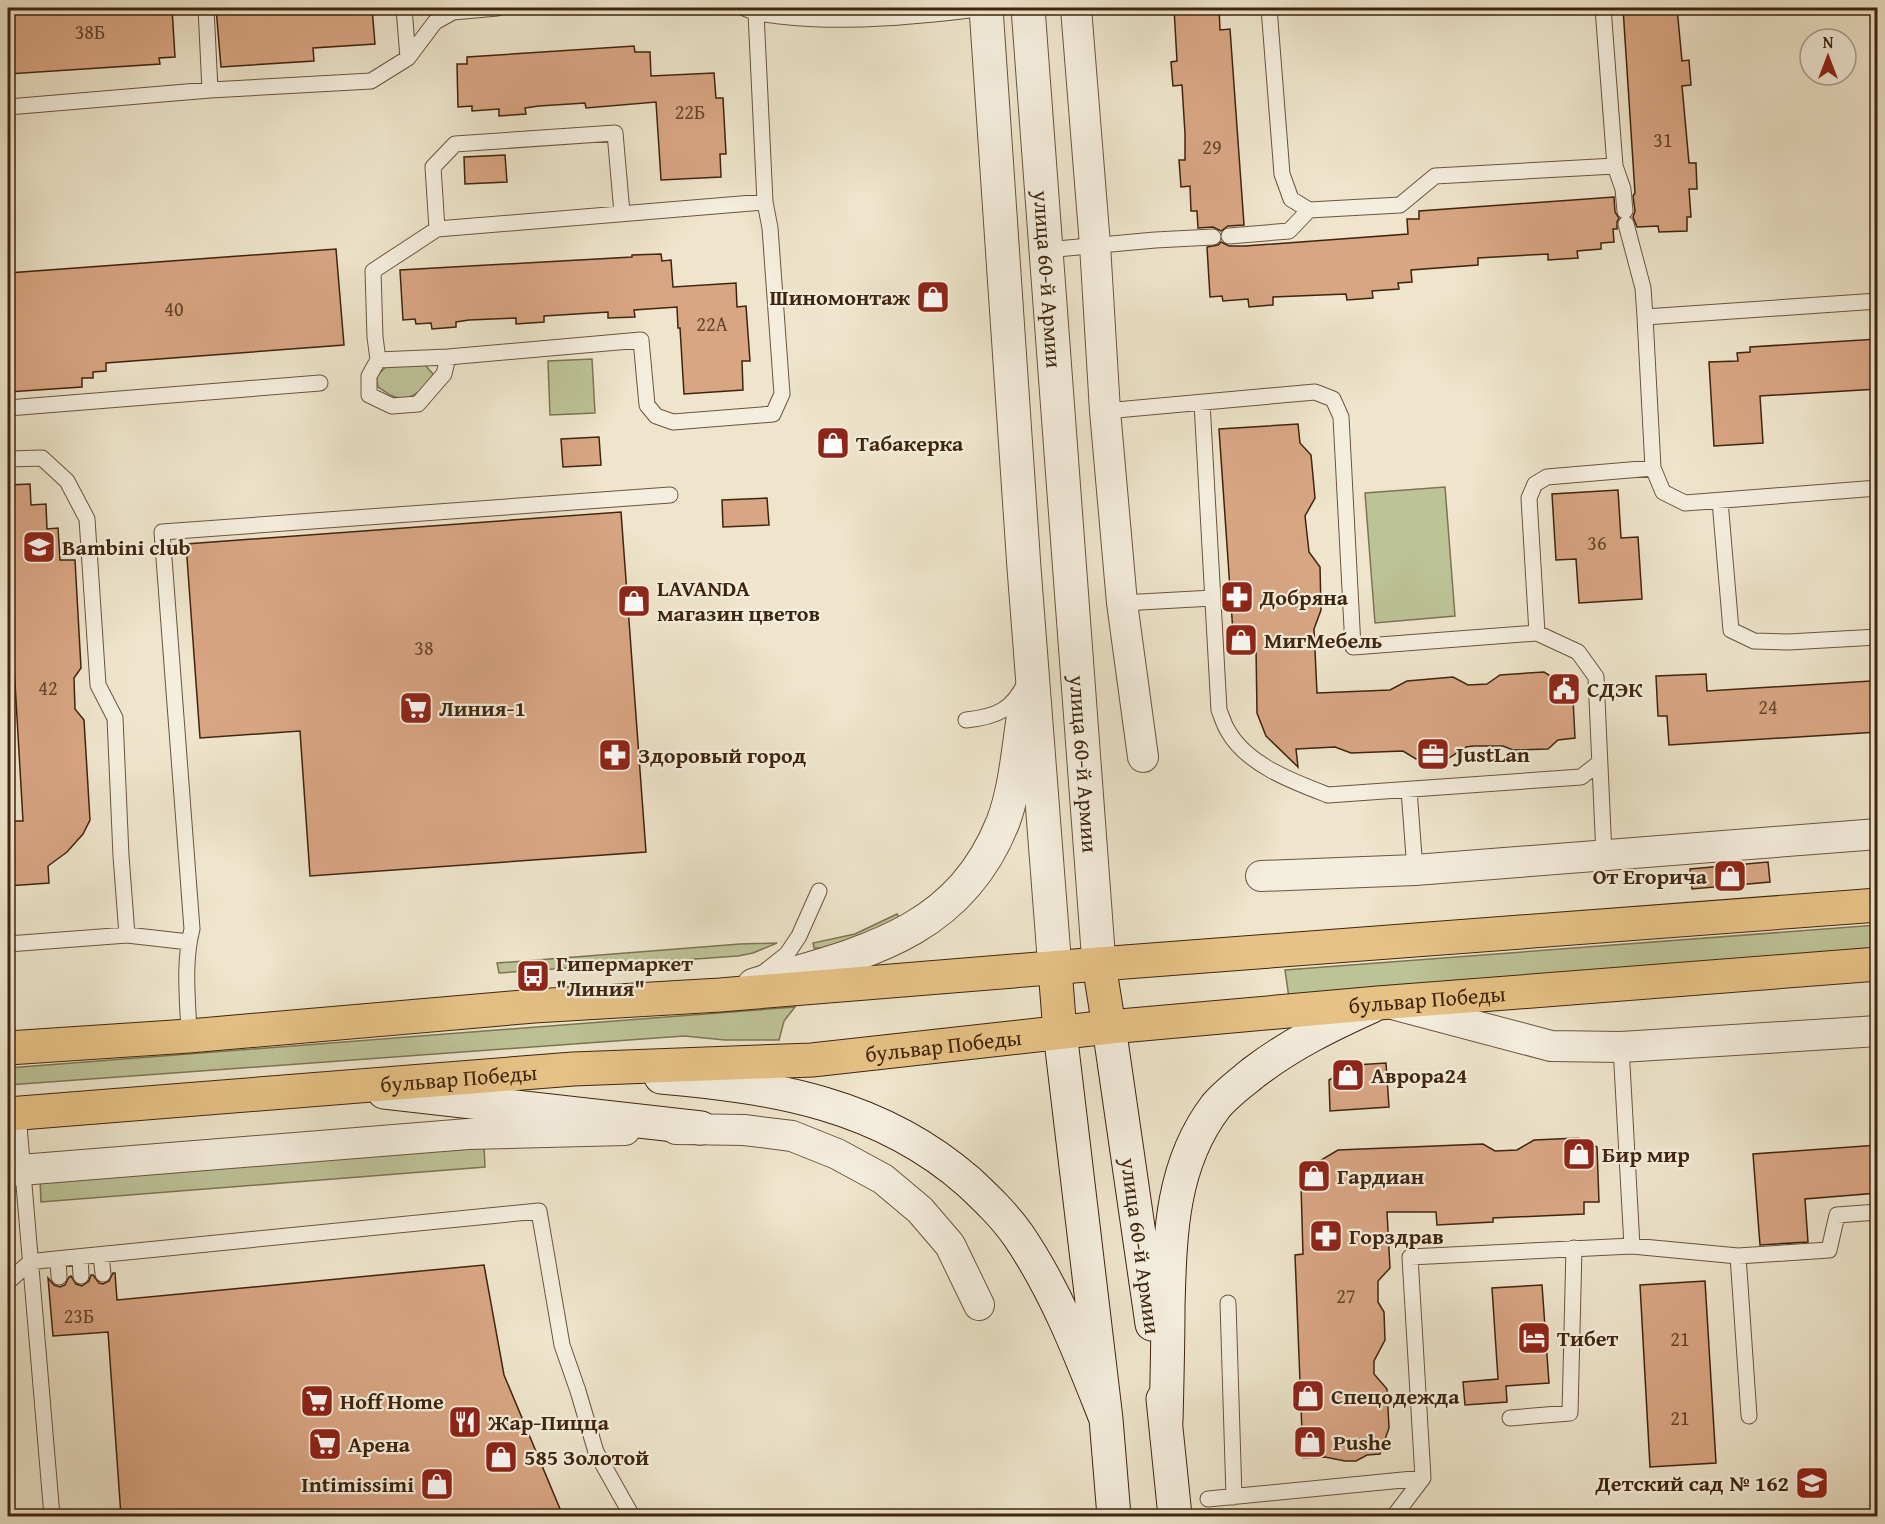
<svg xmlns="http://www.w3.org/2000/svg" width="1885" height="1524" viewBox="0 0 1885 1524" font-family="'Gentium Book Plus',serif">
<rect width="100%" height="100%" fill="#eee5cc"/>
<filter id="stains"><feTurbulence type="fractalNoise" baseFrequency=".00333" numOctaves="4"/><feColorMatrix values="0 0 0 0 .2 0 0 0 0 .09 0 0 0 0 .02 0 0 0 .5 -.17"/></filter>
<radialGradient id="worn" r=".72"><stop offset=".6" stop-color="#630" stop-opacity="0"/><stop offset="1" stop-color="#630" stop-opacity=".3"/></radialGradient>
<path fill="#bcc396" stroke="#7e7452" stroke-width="1.5" d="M592,359l3,54 -45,2 -2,-54z
M425,365l8,9c-6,14 -22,28 -38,23 -6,-2 -12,-7 -17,-10l-2,-11 10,-9z
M1445,487l10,129 -80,7 -10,-130z
M897,914l6,10 -71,24h-18l-1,-5 42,-9z
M1877,925v26l-588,47 -4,-28z
M777,943l-24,10 -15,3 -239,17 -2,-10 243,-19z
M795,1007l-11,14 -5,19h-54l-41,-4 -676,49v-17z
M484,1146l1,21 -444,35 -1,-23z"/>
<path fill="#d9a683" stroke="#3f240d" stroke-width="1.5" d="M8,8h164l3,49 -16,1 1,6 -152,10z
M216,8h156l3,36 -62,4 1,13 -93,6z
M1174,8h45l1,22 10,-1 14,196 -16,1 -7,5 -8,-4 -15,1 -1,-17h-6l-1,-25 -9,1 -2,-27h6v-26l-3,-49 -9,1 -2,-24 6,-1z
M1623,8h54l5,53 7,-1 2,25 -9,1 7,77h7l1,26h-8l2,28h-4v14l-28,1 -1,-6 -21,1 -4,-10 2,-6 -2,-15 2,-3z
M634,46l1,6h15l1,24 63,-3 2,25h7l3,56h-6l1,23 -60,3 -5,-78 -70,6 -1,-5 -46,3 -14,2 1,6 -27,2v-7l-27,2v-5l-14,1 -1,-43h10v-7z
M505,155l2,27 -42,2 -1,-27z
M1614,197l1,15 4,6 -2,4v7h-4l1,13 -13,1v6l-24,2 1,7 -30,2v-6l-70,4v7l-67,5 1,12 -14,1 1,6 -27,2 1,7 -26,2 -1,-6 -73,3v8l-24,2 -1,-8 -25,2 -1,-5 -12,1 -3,-50 11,-2 3,-3 8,4h16l163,-12 -1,-15h12v-8z
M336,249l8,96 -238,18v8l-13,1v6h-11v9l-74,5v-119z
M661,254l1,7 9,-1 2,27 63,-4 1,24 9,-1 4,55h-8l1,29 -59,4 -4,-66h-2l-1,-21 -43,3 1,7 -27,1v-6l-64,4v6l-28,2v-6l-47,2 -13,2v5l-24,2 -1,-6 -15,1 -1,-5 -12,1 -3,-50 232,-13v-2z
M1878,339v50l-118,7 3,47 -49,3 -5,-84 29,-1 -1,-8 13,-1v-5z
M1298,424l2,19 11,12 2,21 2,22 -10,18 4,36 11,15 1,43 -7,19 3,64 73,-3 17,-9 46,-4 15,8 19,-1 13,-9 44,-3 13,8 15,-1 3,59 -17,2 -10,9 -35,1 -10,-4h-30l-7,1 -17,11 -33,1 -13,-8 -52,2 -16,-6 -39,2 2,18 -32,-31 -9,-23 -1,-66h-22l-15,-218z
M599,437l2,28 -38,2 -2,-28z
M30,484l1,21 15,-1 1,25 11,-1 2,32h15l6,108 -7,10 1,31 9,11 6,100 -7,14 -16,18 -19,14 1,17 -41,3v-65h15l-15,-259v-77z
M1618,490l3,48 17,-1 4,62 -63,4 -3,-44 -20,1 -4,-66z
M767,498l2,27 -46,2 -1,-27z
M621,512l25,340 -336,24 -10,-145 -100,7 -14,-194z
M1706,674l1,17 164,-10 1,5 6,-1v47l-209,13 -2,-29h-9l-2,-40z
M1768,862l2,20 -78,7 -2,-20z
M1386,1063l3,44 -59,4 -1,-31 26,-15z
M1578,1138l19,9 2,55h-15v12l-91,4v4l-56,3 -1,-13h-49l3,56 -12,13v21l6,10 1,28 -11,21v13l13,15 2,39 -9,26 -13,1 -11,6h-11l-20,-4 -22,1 -8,-203 8,-1 -2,-69 15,-22 22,-13 145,-6 12,7 22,-1 17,-10z
M1878,1145v48l-73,6 3,43 -48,3 -7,-91z
M484,1265l20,110 59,141h-442l-13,-184 -55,4 -5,-58 6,7 6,2 5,-2 4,-8 2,-1 5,8 6,2 7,-5 2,-6h2l6,8 4,1 6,-3 4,-8h2l2,27z
M1705,1281l11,182 -66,4 -10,-182z
M1542,1285l7,98 -43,3 1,16 -42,3 -2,-23 35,-3 -6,-91z"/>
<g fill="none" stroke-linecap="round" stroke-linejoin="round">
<defs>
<path id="service" d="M206,8l4,82
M404,8l4,50
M744,8c15,7 29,7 45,9 65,6 132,-1 197,-9
M1269,8l13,166 9,25 18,11 91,-5 35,-29 180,-10 -12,-158
M756,13l9,189 5,26 12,166 -9,20 -100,8 -17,-6 -9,-11 -6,-65 -193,17 -70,3 -3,-23 -2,-66 64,-42 328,-27
M8,107l202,-17 161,-9 37,-23 27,-36 18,-10 44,-4
M1615,166l8,23 2,22
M1626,224l17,64 2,29 233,-16
M437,229l-4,-62 22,-23 160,-11 7,80
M1229,236l60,-5 20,-21
M1046,250l109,-10 58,-3
M1645,317l8,151 10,24 22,11 193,-15
M378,360l-9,16v19l23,11 26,-2 26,-30 4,-17
M1202,403l17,307c3,7 5,15 9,21 19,34 66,51 100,64l253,-18 18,-14
M8,408l312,-25
M1105,411l210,-19 18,7 8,18 12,230 184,-14 41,19 18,25 8,178
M8,459l34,-1 25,23 20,38 11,166 17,33 6,138 6,79
M1720,501l11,129 23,11 34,1 90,-5
M1122,603l91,-5
M1537,633l-8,-135 6,-14 12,-7 106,-9
M966,720c30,-3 47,-10 60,-39
M1409,790l6,80
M8,944l119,-9 62,7
M763,973l24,-19 12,-18 20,-45
M189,1036c-1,-36 -6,-72 3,-107l-30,-397 508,-37
M18,1114l34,402
M1632,1246l106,10 91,-6 8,-35 41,-3
M101,1255l2,19
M1738,1256l11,160
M80,1257l1,19
M58,1259l1,18
M8,1282l22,-20 16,-2 493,-49 23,134 16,46 18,61 36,64
M1228,1303l6,194
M1510,1418l60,-5 4,-165
M1208,1499l215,-21
M1394,1516l29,-38 -13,-221 222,-11 -11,-199"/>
<path id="minor" d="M1076,8l19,237 10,166 17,192 21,154
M1261,876l154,-6 463,-36
M1396,1005l155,41 70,1 257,-16
M676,1129l68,1 48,6 45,18 46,25 37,31 30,35 29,60
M8,1171l460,-37 157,-4"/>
<g id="tertiary">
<path d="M986,8l38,560 31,401"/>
<path id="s1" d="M1028,8l71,956"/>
<path d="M754,985c105,-31 204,-49 249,-163 12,-32 15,-69 20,-103"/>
</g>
<path id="secondary" d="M1109,1027l43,297
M1060,1032l46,387 8,97
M661,1077c114,10 219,27 308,105 17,16 35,33 49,53 39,57 63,121 88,184
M384,1092l317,36
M1163,1399l12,117
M1166,1421c1,-39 2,-77 2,-115 2,-70 3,-141 48,-200 10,-12 25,-23 37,-33 38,-29 77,-48 119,-67"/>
<g id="primary">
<path d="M1099,964l10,63"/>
<path d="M1055,969l5,63"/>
<path d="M8,1048l181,-12 345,-30 186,-11 379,-31 779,-59"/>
<path id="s2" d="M8,1114l565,-45 239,-9 297,-33 269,-24 500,-39"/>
</g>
</defs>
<use href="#service" stroke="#6b543d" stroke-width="17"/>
<use href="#minor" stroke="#6b543d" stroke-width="32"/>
<use href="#tertiary" stroke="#6b543d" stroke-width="35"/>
<use href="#secondary" stroke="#3f240d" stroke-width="35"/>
<use href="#primary" stroke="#3f240d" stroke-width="35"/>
<use href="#service" stroke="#f4eede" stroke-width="15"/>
<use href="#minor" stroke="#f4eede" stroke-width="30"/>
<use href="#tertiary" stroke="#f4eede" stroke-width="33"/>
<use href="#secondary" stroke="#f4eede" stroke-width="33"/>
<use href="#primary" stroke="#e7c286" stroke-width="33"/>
</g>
<defs>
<symbol id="shop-square" viewBox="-11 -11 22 22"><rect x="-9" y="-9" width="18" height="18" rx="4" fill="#8f2418" stroke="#f4eede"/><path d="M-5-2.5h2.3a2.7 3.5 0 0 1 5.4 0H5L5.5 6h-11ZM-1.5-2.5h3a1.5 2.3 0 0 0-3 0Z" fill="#fff"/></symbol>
<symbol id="school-square" viewBox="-11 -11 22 22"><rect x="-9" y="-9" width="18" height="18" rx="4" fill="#8f2418" stroke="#f4eede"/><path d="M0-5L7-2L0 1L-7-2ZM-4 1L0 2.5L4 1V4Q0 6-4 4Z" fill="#fff"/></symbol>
<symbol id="pharmacy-square" viewBox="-11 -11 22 22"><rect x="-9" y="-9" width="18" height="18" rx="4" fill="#8f2418" stroke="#f4eede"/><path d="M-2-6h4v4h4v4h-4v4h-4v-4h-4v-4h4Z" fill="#fff"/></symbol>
<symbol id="civic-square" viewBox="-11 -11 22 22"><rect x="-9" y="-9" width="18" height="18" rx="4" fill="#8f2418" stroke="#f4eede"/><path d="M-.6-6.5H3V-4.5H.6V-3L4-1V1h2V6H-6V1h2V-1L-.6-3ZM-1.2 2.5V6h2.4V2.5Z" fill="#fff"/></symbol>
<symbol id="supermarket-square" viewBox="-11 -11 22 22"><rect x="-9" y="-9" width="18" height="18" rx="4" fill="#8f2418" stroke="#f4eede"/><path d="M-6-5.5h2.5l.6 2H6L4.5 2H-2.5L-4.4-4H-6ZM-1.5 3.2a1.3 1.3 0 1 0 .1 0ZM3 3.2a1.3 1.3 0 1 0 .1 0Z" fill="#fff"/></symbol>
<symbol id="office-square" viewBox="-11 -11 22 22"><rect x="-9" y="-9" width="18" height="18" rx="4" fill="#8f2418" stroke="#f4eede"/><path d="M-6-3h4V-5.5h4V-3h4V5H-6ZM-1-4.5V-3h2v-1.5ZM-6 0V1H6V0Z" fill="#fff"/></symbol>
<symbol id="bus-square" viewBox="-11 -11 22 22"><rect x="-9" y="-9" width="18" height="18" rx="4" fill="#8f2418" stroke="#f4eede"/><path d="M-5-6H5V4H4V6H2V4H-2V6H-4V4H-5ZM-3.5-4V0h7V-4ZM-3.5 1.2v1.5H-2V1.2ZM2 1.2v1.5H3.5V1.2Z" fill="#fff"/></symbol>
<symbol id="hotel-square" viewBox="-11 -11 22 22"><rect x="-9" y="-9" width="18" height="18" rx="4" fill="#8f2418" stroke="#f4eede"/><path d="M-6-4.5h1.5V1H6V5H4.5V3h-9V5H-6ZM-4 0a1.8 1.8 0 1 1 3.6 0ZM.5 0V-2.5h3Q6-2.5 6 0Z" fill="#fff"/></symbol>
<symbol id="restaurant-square" viewBox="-11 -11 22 22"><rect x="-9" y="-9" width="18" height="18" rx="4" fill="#8f2418" stroke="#f4eede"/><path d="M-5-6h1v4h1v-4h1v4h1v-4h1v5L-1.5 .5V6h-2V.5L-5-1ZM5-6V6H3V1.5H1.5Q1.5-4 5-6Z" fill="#fff"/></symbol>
</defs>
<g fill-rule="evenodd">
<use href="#shop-square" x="914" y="278" width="38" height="38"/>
<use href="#shop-square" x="814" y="424" width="38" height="38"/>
<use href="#school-square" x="20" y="528" width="38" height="38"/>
<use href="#pharmacy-square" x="1218" y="578" width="38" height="38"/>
<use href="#shop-square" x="615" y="582" width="38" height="38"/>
<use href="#shop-square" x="1222" y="621" width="38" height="38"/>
<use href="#civic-square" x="1545" y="670" width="38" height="38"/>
<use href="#supermarket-square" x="397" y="689" width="38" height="38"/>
<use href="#office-square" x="1414" y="735" width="38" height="38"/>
<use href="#pharmacy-square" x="596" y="736" width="38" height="38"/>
<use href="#shop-square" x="1711" y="857" width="38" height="38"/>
<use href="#bus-square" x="514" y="957" width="38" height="38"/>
<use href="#shop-square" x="1329" y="1056" width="38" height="38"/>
<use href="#shop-square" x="1560" y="1135" width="38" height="38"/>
<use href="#shop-square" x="1295" y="1157" width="38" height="38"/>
<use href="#pharmacy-square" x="1307" y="1217" width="38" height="38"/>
<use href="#hotel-square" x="1515" y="1319" width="38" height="38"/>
<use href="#shop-square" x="1289" y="1377" width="38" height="38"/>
<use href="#supermarket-square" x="298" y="1382" width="38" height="38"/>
<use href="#restaurant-square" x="446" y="1403" width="38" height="38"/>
<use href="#shop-square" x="1291" y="1423" width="38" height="38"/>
<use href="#supermarket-square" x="306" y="1425" width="38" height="38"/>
<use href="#shop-square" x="482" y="1438" width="38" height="38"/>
<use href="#school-square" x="1793" y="1464" width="38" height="38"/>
<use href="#shop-square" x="418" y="1465" width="38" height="38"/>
</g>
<g text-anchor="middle" stroke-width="4.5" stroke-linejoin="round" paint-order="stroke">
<g font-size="20" fill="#66442a">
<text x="90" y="39">38Б</text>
<text x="690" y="119">22Б</text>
<text x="1663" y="147">31</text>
<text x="1212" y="154">29</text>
<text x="174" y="316">40</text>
<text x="712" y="331">22А</text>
<text x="1597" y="550">36</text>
<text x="424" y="655">38</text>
<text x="48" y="695">42</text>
<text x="1768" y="714">24</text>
<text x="1346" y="1303">27</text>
<text x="79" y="1323">23Б</text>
<text x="1680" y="1346">21</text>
<text x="1680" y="1425">21</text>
</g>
<g font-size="22" fill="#3f240d" stroke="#f4eede">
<text dy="8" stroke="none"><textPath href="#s1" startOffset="272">улица 60-й Армии</textPath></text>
<text dy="8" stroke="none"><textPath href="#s1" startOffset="758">улица 60-й Армии</textPath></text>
<text dy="8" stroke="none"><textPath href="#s2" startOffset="1424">бульвар Победы</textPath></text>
<text dy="8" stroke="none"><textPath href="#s2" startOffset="938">бульвар Победы</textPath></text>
<text dy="8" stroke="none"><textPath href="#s2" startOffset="452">бульвар Победы</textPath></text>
<text transform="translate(1141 1246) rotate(82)" y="8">улица 60-й Армии</text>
</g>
<g font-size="22" font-weight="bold" fill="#3f240d" stroke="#f4eede" text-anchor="start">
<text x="910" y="305" text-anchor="end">Шиномонтаж</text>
<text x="856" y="451">Табакерка</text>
<text x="62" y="555">Bambini club</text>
<text x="657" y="596">LAVANDA<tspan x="657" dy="25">магазин цветов</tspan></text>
<text x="1260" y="605">Добряна</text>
<text x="1264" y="648">МигМебель</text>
<text x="1587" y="697">СДЭК</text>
<text x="439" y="716">Линия-1</text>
<text x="1456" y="762">JustLan</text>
<text x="638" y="763">Здоровый город</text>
<text x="1707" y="884" text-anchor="end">От Егорича</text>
<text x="556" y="971">Гипермаркет<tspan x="556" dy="25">"Линия"</tspan></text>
<text x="1371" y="1083">Аврора24</text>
<text x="1602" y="1162">Бир мир</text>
<text x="1337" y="1184">Гардиан</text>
<text x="1349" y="1244">Горздрав</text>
<text x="1557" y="1346">Тибет</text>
<text x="1331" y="1404">Спецодежда</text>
<text x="340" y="1409">Hoff Home</text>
<text x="488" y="1430">Жар-Пицца</text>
<text x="1333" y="1450">Pushe</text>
<text x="348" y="1452">Арена</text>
<text x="524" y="1465">585 Золотой</text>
<text x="1789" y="1491" text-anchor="end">Детский сад № 162</text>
<text x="414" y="1492" text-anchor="end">Intimissimi</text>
</g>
</g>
<rect width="1885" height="1524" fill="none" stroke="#eee5cc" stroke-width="30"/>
<rect x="9" y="9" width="1867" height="1506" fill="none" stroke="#3f240d" stroke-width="3"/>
<rect x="15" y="15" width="1855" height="1494" fill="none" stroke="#3f240d" stroke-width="1.5"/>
<g transform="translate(1828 57)"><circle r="28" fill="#f4eede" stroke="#ac9d8a" stroke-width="1.5"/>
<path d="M0-4.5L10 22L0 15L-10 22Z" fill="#8f2418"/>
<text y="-9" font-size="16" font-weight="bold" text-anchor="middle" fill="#3f240d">N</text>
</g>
<rect width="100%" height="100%" filter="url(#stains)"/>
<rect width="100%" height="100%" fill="url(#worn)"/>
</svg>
